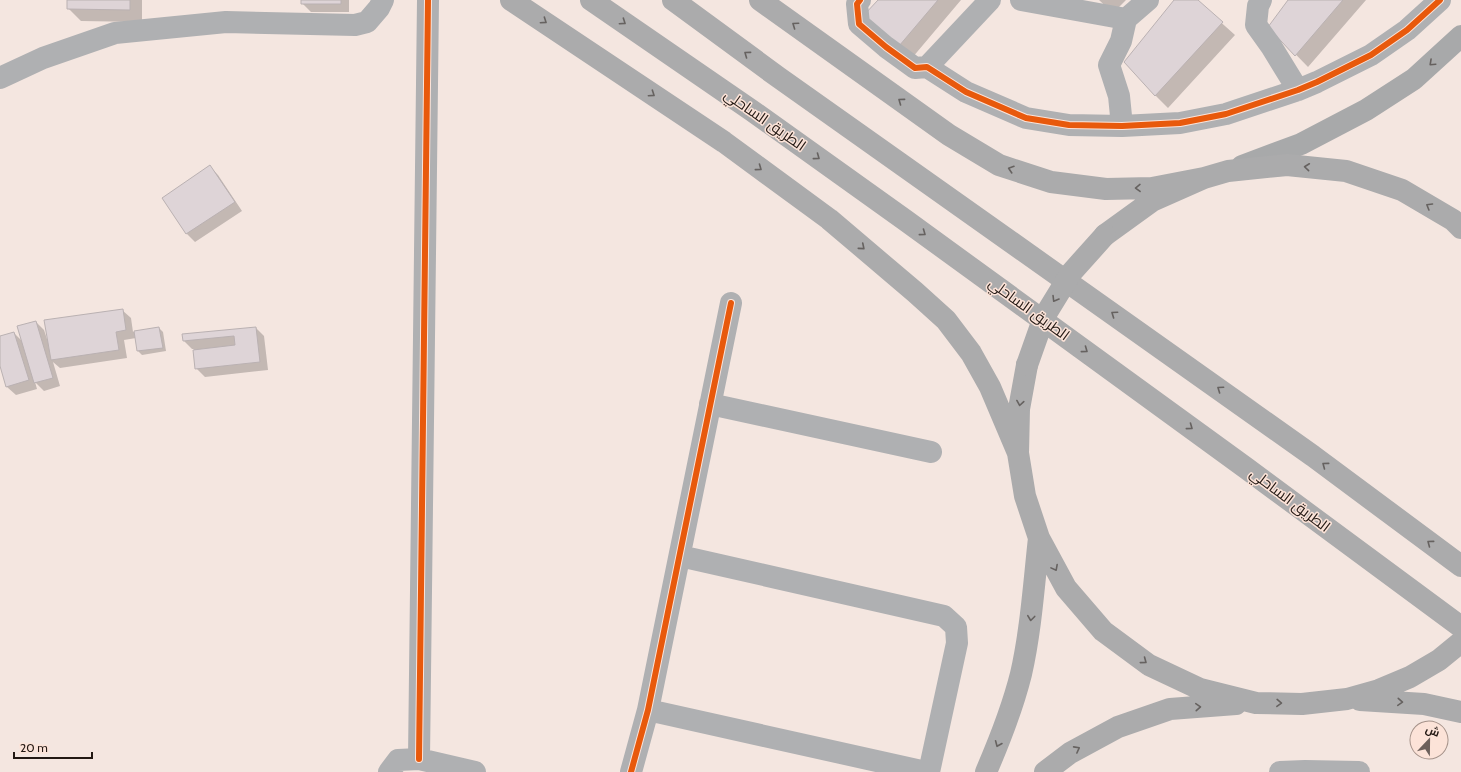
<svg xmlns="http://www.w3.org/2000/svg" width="1461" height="772" viewBox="0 0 1461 772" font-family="Cabin,Cairo,sans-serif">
<rect width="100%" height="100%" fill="#f4e6e0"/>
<path fill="#0003" d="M68,0h74v22l-61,-1 -13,-13z
M302,0h47v12h-38l-9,-9z
M879,0h82l-49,58 -34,-31z
M1099,0h27l-13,13z
M1175,0h21l39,35 -67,73 -13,-13z
M1290,0h76l-58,67 -39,-40z
M210,167l8,8 24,36 -47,31 -8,-8 -24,-36z
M122,310l9,8 2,14 26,-4 4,4 3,19 -24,4 -4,-4 -2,-13 -12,2 3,18 -67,10 -7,-6 7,24 -16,5 -9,-9 2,7 -21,6 -9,-8 -7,-25v-25l14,-4 9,9 13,-20 8,8 3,9h1z
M256,328l8,8 4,34 -63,7 -9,-9 -2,-19h-2l-8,-8z"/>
<path fill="#ded4d7" stroke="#bab1b2" d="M67,0h63v10l-63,-1z
M301,0h40v4h-40z
M878,0h60l-39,46 -35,-31z
M1174,0h24l25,22 -68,74 -31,-34z
M1288,0h55l-48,56 -27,-29z
M210,165l25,37 -49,32 -24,-36z
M123,309l3,21 -10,2 3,18 -68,10 -7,-40z
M36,321l17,57 -19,5 -17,-57z
M159,327l4,21 -26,3 -3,-20z
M256,327l4,35 -65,7 -2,-19 42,-5 -1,-9 -51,5 -1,-7z
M14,332l15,48 -23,7 -6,-21v-30z"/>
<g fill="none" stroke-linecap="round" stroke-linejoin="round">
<path stroke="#afb0b2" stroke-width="22" d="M860,0l-3,4 2,20 27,23 29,21 12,-1 39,25 60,26 43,7 53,1 58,-3 46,-9 72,-24 19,-8 54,-27 36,-25 33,-30
M1021,0l105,19
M1261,0l-3,6 -2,19 15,21 27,44
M927,67l63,-67
M0,78l43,-20 72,-25 111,-11 129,3 12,-3 12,-14 4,-8
M1122,126l-3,-30 -10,-31 12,-24 5,-22 22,-19
M710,404l221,48
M680,556l264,60 12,11 1,16 -28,129
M648,710l278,62
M419,759l9,-759
M389,772l9,-12 21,-1 56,13
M631,772l17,-62 83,-407
M1280,772l25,-1 54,1"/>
<path stroke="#a8a9aa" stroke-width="22" d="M1242,166l59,-22 65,-34 48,-31 47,-43"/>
<path stroke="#ababac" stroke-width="22" d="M511,0l213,142 105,77 86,73 31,28 25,33 19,34 28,66
M591,0l160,110 154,110 341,248 215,159
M673,0l105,77 535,379 148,110
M760,0l189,135 50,30 52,17 55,7 46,-1 52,-10
M1105,235l47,-34 52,-23 24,-7 59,-6 59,6 56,19 51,30 8,8
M1027,365l-8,44 -1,44 7,43 14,42 27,50 37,43 46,34 51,24 56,14 46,1 45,-5 32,-9 31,-13 29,-17 22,-18
M1360,700l64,4 37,8
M986,772c13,-30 27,-66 35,-98 10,-44 13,-91 18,-136
M1045,772l25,-19 48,-26 52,-18 66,-5"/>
<path stroke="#ababac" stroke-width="22" d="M1027,365l17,-48 27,-44 34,-38"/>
<defs>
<path id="cycleway" d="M860,0l-3,4 2,20 27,23 29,21 12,-1 39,25 60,26 43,7 53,1 58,-3 46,-9 72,-24 19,-8 54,-27 36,-25 33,-30
M419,759l9,-759
M631,772l17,-62 83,-407"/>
</defs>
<use href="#cycleway" stroke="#fce3d8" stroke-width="8"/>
<use href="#cycleway" stroke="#e8590c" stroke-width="6"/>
</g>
<defs><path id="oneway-chevron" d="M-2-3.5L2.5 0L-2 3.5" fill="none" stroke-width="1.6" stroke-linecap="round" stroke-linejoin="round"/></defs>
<g stroke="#666260">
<use href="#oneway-chevron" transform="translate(544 21) rotate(34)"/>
<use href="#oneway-chevron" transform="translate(623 22) rotate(34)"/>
<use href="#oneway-chevron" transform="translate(795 25) rotate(-145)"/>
<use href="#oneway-chevron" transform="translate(747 54) rotate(-144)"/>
<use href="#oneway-chevron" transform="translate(652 94) rotate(34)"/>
<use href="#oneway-chevron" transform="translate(901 101) rotate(-144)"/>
<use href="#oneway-chevron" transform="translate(817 157) rotate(36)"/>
<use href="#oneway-chevron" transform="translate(1307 167) rotate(-174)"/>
<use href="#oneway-chevron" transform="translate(759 168) rotate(36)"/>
<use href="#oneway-chevron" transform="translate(1011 169) rotate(-162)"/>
<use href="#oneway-chevron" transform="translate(1138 188) rotate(179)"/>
<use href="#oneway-chevron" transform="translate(1429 206) rotate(-149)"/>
<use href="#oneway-chevron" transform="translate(923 233) rotate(36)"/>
<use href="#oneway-chevron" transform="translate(862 247) rotate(40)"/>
<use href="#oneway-chevron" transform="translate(1055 299) rotate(121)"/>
<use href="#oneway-chevron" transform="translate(1114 314) rotate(-145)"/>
<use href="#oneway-chevron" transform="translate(1085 350) rotate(36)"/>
<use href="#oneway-chevron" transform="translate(1220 389) rotate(-145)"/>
<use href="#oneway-chevron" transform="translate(1020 403) rotate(99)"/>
<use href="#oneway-chevron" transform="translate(1190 427) rotate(36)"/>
<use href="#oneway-chevron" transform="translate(1325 465) rotate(-143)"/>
<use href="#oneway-chevron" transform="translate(1430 543) rotate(-143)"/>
<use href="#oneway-chevron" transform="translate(1055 568) rotate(62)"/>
<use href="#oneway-chevron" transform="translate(1031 618) rotate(97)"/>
<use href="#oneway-chevron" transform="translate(1144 661) rotate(37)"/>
<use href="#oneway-chevron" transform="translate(1400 702) rotate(4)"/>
<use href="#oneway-chevron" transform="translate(1279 703) rotate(2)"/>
<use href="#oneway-chevron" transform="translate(1198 707) rotate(-4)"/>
<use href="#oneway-chevron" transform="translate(998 744) rotate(113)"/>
<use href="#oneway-chevron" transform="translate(1077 749) rotate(-28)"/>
</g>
<use stroke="#65605e" href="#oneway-chevron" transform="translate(1432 63) rotate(137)"/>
<g text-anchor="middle" stroke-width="3" stroke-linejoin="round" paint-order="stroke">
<g font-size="15" fill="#221813" stroke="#fce3d8">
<text transform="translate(765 120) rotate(35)" y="5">الطريق الساحلي</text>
<text transform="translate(1029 309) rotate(36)" y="5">الطريق الساحلي</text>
<text transform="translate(1290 500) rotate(37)" y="5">الطريق الساحلي</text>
</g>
</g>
<g transform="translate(1429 740) rotate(22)"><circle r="19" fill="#fce3d8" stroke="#a59289"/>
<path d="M0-3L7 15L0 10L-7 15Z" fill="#6c605b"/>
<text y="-6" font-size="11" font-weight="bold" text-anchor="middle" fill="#221813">ش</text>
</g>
<path d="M14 752v6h78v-6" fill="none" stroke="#221813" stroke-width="2"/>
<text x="20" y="752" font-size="12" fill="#221813" stroke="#fce3d8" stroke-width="3" paint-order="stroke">20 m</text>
</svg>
